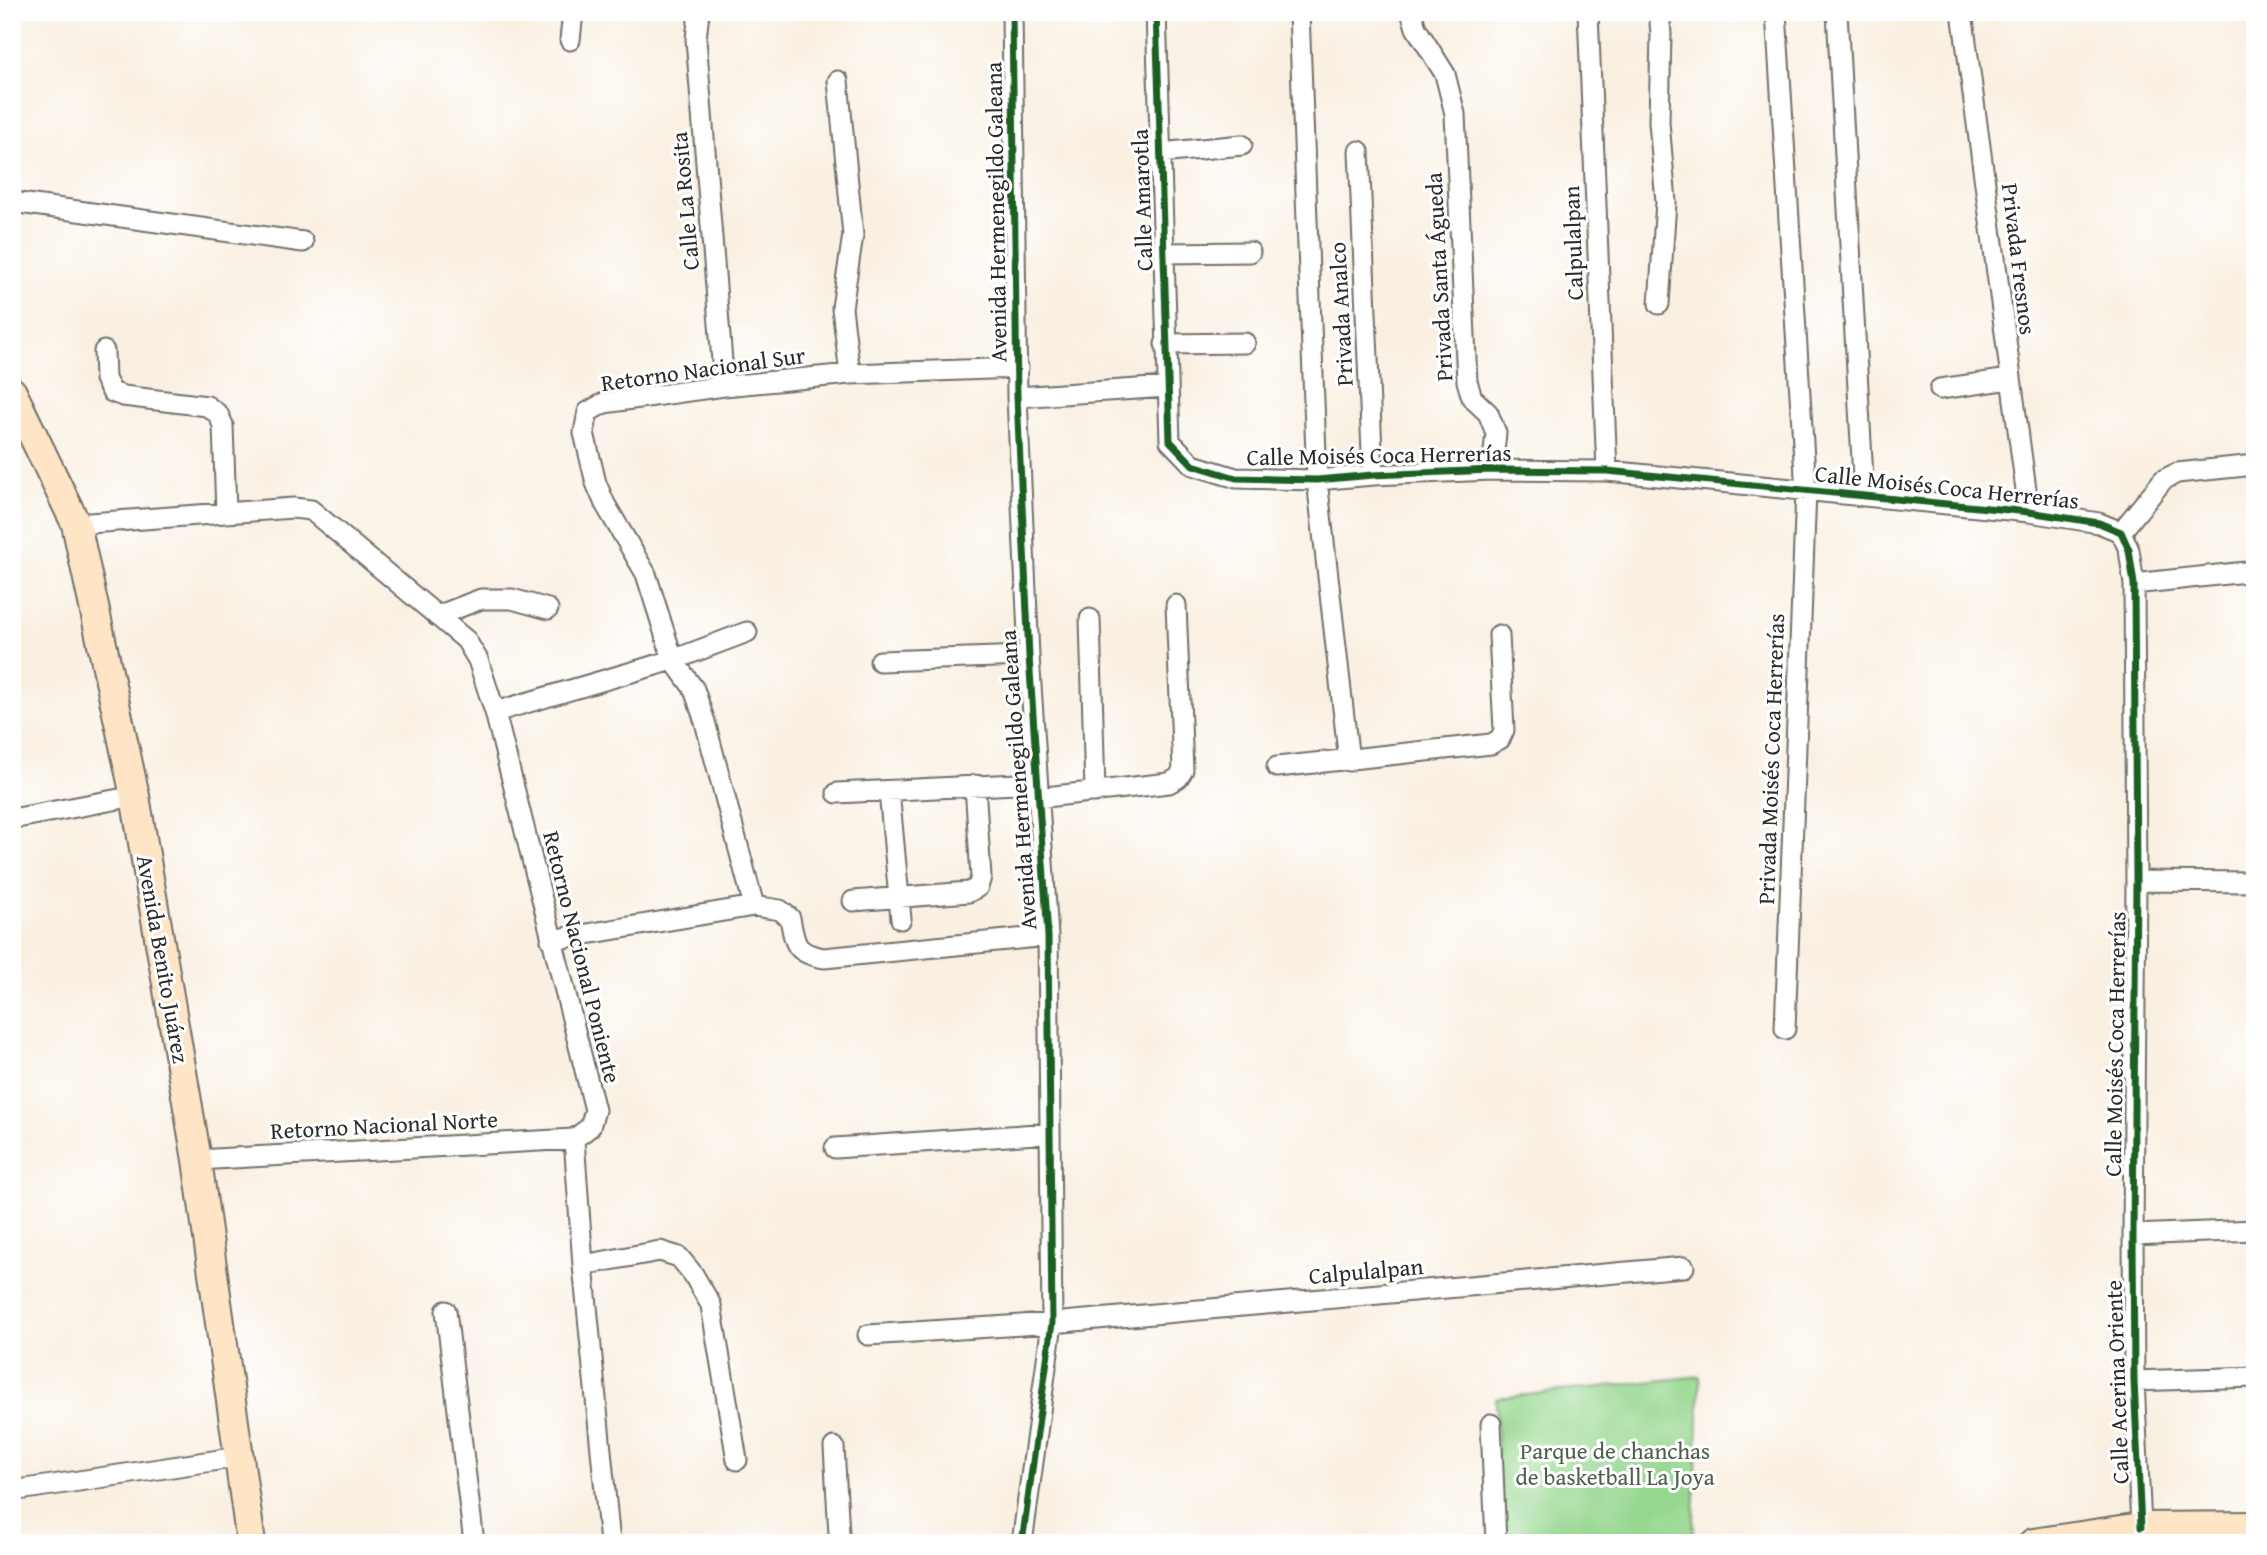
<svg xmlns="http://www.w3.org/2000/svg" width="2267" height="1555" viewBox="0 0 2267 1555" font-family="'Gentium Book Plus',serif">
<rect width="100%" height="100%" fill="#fff"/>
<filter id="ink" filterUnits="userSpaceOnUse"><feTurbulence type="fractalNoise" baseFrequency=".0143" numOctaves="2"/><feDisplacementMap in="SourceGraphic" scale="14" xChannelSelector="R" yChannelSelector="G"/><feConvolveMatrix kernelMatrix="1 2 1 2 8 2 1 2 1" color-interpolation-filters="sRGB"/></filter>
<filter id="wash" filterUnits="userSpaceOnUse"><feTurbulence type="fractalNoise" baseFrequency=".00686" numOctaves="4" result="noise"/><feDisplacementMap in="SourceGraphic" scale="28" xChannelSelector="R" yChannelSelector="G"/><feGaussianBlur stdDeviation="1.57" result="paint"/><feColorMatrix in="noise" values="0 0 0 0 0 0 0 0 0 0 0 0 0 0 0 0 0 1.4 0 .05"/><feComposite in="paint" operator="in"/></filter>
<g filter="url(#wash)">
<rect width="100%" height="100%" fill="#f9f0e2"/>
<path fill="#96d78f" stroke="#60815d" stroke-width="2" d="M1700,1376l-7,167h-193l-4,-145z"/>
</g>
<g filter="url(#ink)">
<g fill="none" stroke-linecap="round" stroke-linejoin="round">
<defs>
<path id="street" d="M699,12l-3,27 28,347
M1012,12l5,385 12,259 19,280 4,387 -30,220
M1156,12l14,429 23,24 43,13 81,2 56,-5 119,-5 115,1 422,41 70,11 22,9 8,18 5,34 2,297 -3,354 1,146 7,146
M1299,12l18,468 32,281
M1411,12l5,16 29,46 10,40 12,267 5,17 16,15 8,20 -4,37
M1588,12l19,459
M1659,12l2,22 -2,88 7,80 -7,102
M1776,12l30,479 -21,538
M1837,12l27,484
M1962,12l67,500
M570,40l3,-28
M838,81l15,154 -11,73 8,66
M1359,151l14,324
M1160,153l82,-8
M12,202l291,40
M1163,253l87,-1
M1165,344l80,-1
M104,351l1,28 7,13 11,4 84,10 11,8 5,11 3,88
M1940,389l70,-10
M1017,397l150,-10
M76,524l217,-16 18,2 155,130 12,20 17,52 100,398 -5,17 -16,12
M2121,532l42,-52 14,-7 78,-8
M2134,584l121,-13
M437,616l44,-17h31l36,10
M1090,619l5,173
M880,661l149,-5
M495,712l178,-52 74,-28
M1277,767l214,-23 9,-5 4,-9 -5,-95
M889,791l12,128
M837,793l199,-10
M1037,798l132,-15 9,-5 5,-8 -7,-165
M12,819l123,-23
M2136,881l119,1
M853,901l116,-9 9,-5 3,-10 -6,-92
M754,906l-49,-184 -11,-33 -21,-29 -27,-86 -41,-70 -9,-21 -12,-50 4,-21 16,-9 120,-17 126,-12 168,-6
M551,940l203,-34 26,4 10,8c5,27 5,35 34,40l224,-22
M574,1139l9,126 27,278
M835,1148l215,-15
M197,1160l377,-21
M2133,1235l122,-5
M583,1265l77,-14 19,6 14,17 18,31 26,155
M446,1311l28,232
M868,1335l184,-12 632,-56
M2134,1381l121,-4
M1491,1424l5,119
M834,1447l5,87 -2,9
M12,1491l227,-34"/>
<path id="secondary" d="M12,392l64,132 59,272 62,364 54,383
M2033,1543l108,-16 114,-1"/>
</defs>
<use href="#street" stroke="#73706b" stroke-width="23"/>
<use href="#secondary" stroke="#73706b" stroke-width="32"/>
<use href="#street" stroke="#fff" stroke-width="19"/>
<use href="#secondary" stroke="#fde5c5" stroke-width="28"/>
<defs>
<path id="cycleway" d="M1012,12l5,385 12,259 19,280 4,387 -30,220
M1156,12l14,429 23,24 43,13 81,2 56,-5 119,-5 115,1 422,41 70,11 22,9 8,18 5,34 2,297 -3,354 1,146 7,146"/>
</defs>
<use href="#cycleway" stroke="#fff" stroke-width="11"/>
<use href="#cycleway" stroke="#1b5e20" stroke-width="7"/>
</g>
</g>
<g text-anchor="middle" stroke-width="6" stroke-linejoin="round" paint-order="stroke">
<g font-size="23" fill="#2b2b2b" stroke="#fff">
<text transform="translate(1142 200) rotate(-92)" y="8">Calle Amarotla</text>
<text transform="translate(685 201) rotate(-95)" y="8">Calle La Rosita</text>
<text transform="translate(996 212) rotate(-91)" y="8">Avenida Hermenegildo Galeana</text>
<text transform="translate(1573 243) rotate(-92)" y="8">Calpulalpan</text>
<text transform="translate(2019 259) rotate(83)" y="8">Privada Fresnos</text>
<text transform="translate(1439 277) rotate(-93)" y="8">Privada Santa Águeda</text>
<text transform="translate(1341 314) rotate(-93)" y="8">Privada Analco</text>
<text transform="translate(703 369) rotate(-8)" y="8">Retorno Nacional Sur</text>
<text transform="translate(1379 455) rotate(-1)" y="8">Calle Moisés Coca Herrerías</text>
<text transform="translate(1947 487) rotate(6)" y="8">Calle Moisés Coca Herrerías</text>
<text transform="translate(1771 759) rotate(-88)" y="8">Privada Moisés Coca Herrerías</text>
<text transform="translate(1018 780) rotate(-94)" y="8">Avenida Hermenegildo Galeana</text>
<text transform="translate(582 957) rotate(76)" y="8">Retorno Nacional Poniente</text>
<text transform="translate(163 959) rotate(80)" y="8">Avenida Benito Juárez</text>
<text transform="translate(2115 1044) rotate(-89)" y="8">Calle Moisés Coca Herrerías</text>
<text transform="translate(384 1125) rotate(-3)" y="8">Retorno Nacional Norte</text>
<text transform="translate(1366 1271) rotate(-5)" y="8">Calpulalpan</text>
<text transform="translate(2117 1382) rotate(-92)" y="8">Calle Acerina Oriente</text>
</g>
<g font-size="23" fill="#4b5f49" stroke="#fff">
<text x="1615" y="1459">Parque de chanchas<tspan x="1615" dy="26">de basketball La Joya</tspan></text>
</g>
</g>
<rect width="2267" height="1555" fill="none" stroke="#fff" stroke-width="42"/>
</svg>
